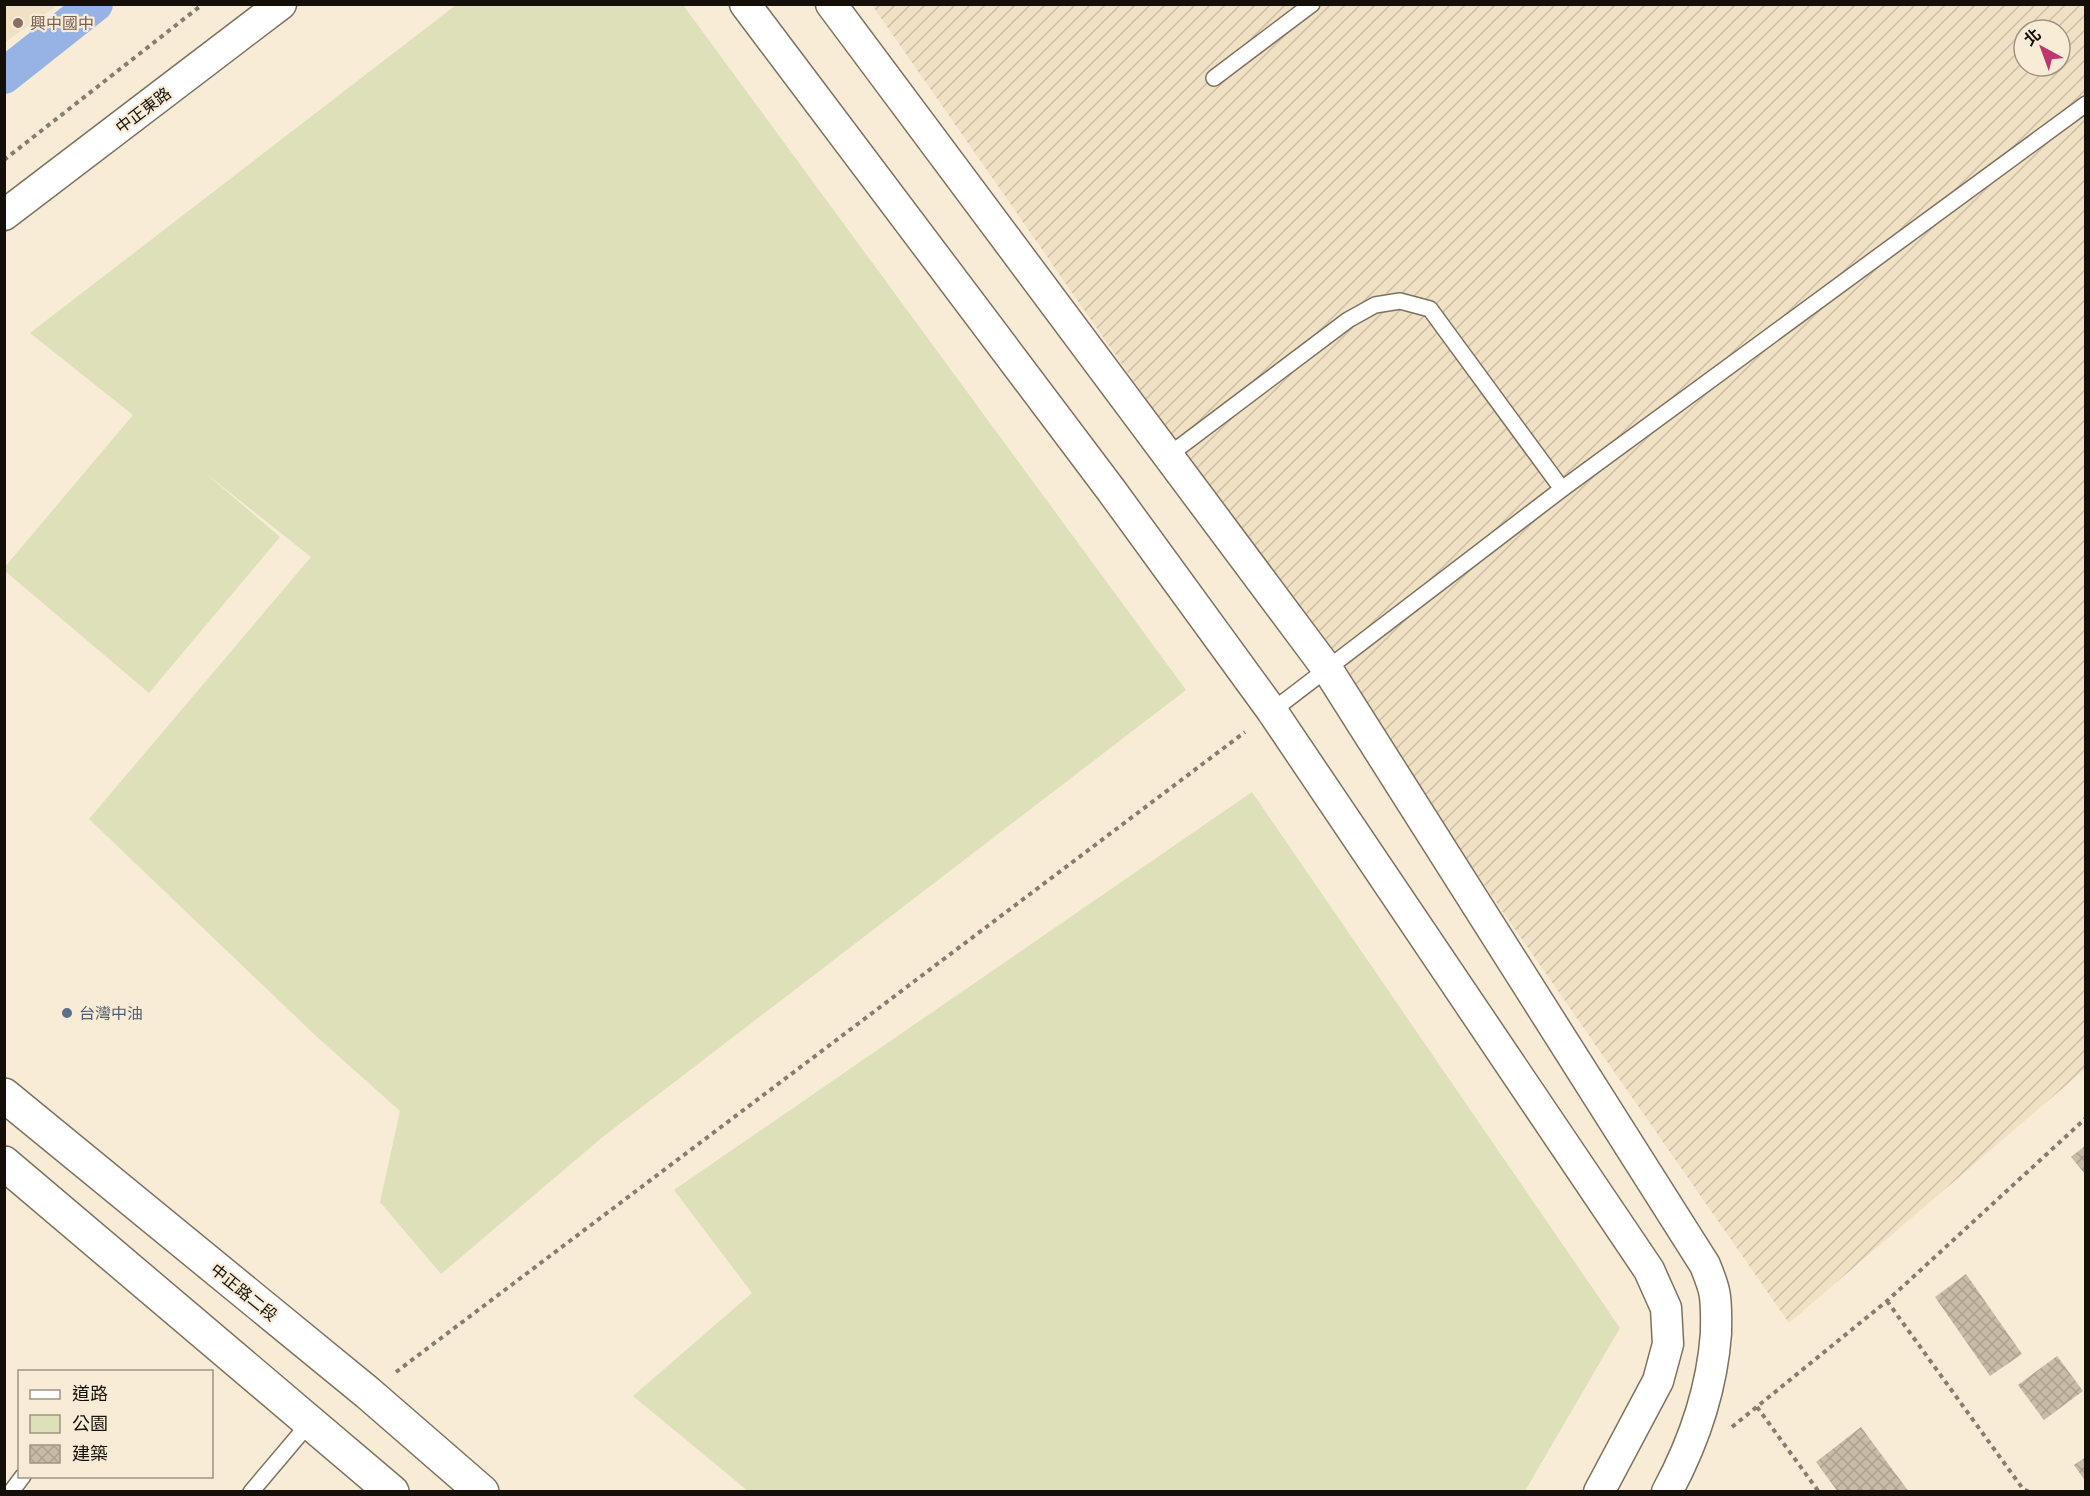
<svg xmlns="http://www.w3.org/2000/svg" width="2090" height="1496" viewBox="0 0 2090 1496" font-family="'Crimson Pro','Noto Sans TC',serif">
<defs>
<pattern id="industrial-furrows" width="10" height="10" patternUnits="userSpaceOnUse" patternTransform="scale(1.5)"><rect width="10" height="10" fill="#f0e0c4"/><path d="M-1 1l2-2M0 10L10 0M9 11l2-2" fill="none" stroke="#cdbfa7"/></pattern>
<pattern id="building-cross-hatch" width="8" height="8" patternUnits="userSpaceOnUse" patternTransform="scale(1.5)"><rect width="8" height="8" fill="#c8bca7"/><path d="M0 0l8 8M0 8l8-8" fill="none" stroke="#aba18e"/></pattern>
</defs>
<rect width="100%" height="100%" fill="#f8ecd6"/>
<path fill="#f0e0c4" d="M5,4h53v1l-53,37z"/>
<path fill="url(#industrial-furrows)" fill-rule="evenodd" d="M872,5h1213v1064l-296,254zM2024,30h36v36h-36z"/>
<path fill="#dde0b9" d="M456,5h227l503,685 -582,446 -163,138 -61,-72 20,-91 -84,-75 -227,-217 222,-262 -107,-85 76,65 -131,156 -144,-122 -1,-3 129,-153 -103,-82z
M1252,792l368,536 -95,163h-777l-115,-95 119,-103 -78,-103z"/>
<g fill="none" stroke-linecap="round" stroke-linejoin="round">
<path stroke="#97b3e6" stroke-width="36" d="M4,76l91,-72"/>
</g>
<path fill="url(#building-cross-hatch)" d="M2086,1145v30l-15,-18z
M1966,1274l56,80 -32,22 -55,-79z
M2057,1356l26,35 -39,29 -26,-35z
M1861,1427l48,65h-71l-22,-30z
M2086,1457v25l-12,-17z"/>
<g fill="none" stroke-linecap="round" stroke-linejoin="round">
<defs>
<path id="lane" d="M1214,78l98,-74
M1169,455l179,-135 27,-15 25,-4 30,8 132,180
M1272,711l290,-222 524,-385
M11,1492l12,-16
M251,1492l60,-71"/>
<path id="street" d="M745,4l366,486 161,221 377,559 17,38 2,36 -10,37 -59,111
M831,4l497,666 377,595c3,8 7,17 9,26 3,13 2,28 2,42 -4,56 -22,109 -49,159
M4,215l277,-211"/>
<path id="primary" d="M4,1095l364,298 114,99
M4,1163l388,329"/>
</defs>
<use href="#lane" stroke="#7d725f" stroke-width="18"/>
<use href="#street" stroke="#7d725f" stroke-width="33"/>
<use href="#primary" stroke="#7d725f" stroke-width="36"/>
<path stroke="#857d6e" stroke-width="4" stroke-dasharray="4.5 4.5" stroke-linecap="butt" d="M4,160l199,-156
M1887,1301l136,188 6,3
M396,1372l849,-640
M1757,1407l62,85
M1732,1427l155,-126 199,-183"/>
<use href="#lane" stroke="#fff" stroke-width="15"/>
<use href="#street" stroke="#fff" stroke-width="30"/>
<use href="#primary" stroke="#fff" stroke-width="33"/>
</g>
<circle fill="#8d6e63" stroke="#f8ecd6" stroke-width="2" cx="18" cy="23" r="6"/>
<circle fill="#5c6f8a" stroke="#f8ecd6" stroke-width="2" cx="67" cy="1013" r="6"/>
<g text-anchor="middle" stroke-width="4.5" stroke-linejoin="round" paint-order="stroke">
<g font-size="16" fill="#785e54" stroke="#f8ecd6" text-anchor="start">
<text x="30" y="29">興中國中</text>
</g>
<g font-size="16" fill="#141009" stroke="#f8ecd6">
<text transform="translate(143 110) rotate(-37)" y="6">中正東路</text>
<text transform="translate(244 1292) rotate(39)" y="6">中正路二段</text>
</g>
<g font-size="16" fill="#4e5e75" stroke="#f8ecd6" text-anchor="start">
<text x="79" y="1019">台灣中油</text>
</g>
</g>
<rect width="2090" height="1496" fill="none" stroke="#141009" stroke-width="12"/>
<rect x="18" y="1370" width="195" height="108" fill="#f8ecd6" stroke="#9d9484" stroke-width="1.5"/>
<rect x="30" y="1390" width="30" height="9" fill="#ffffff" stroke="#9d9484" stroke-width="1.5"/>
<text x="72" y="1400" font-size="18" fill="#141009">道路</text>
<rect x="30" y="1415" width="30" height="18" fill="#dde0b9" stroke="#9d9484" stroke-width="1.5"/>
<text x="72" y="1430" font-size="18" fill="#141009">公園</text>
<rect x="30" y="1445" width="30" height="18" fill="url(#building-cross-hatch)" stroke="#9d9484" stroke-width="1.5"/>
<text x="72" y="1460" font-size="18" fill="#141009">建築</text>
<g transform="translate(2042 48) rotate(319)"><circle r="28" fill="#f8ecd6" stroke="#9d9484" stroke-width="1.5"/>
<path d="M0-4.5L10 22L0 15L-10 22Z" fill="#bf356e"/>
<text y="-9" font-size="16" font-weight="bold" text-anchor="middle" fill="#141009">北</text>
</g>
</svg>
